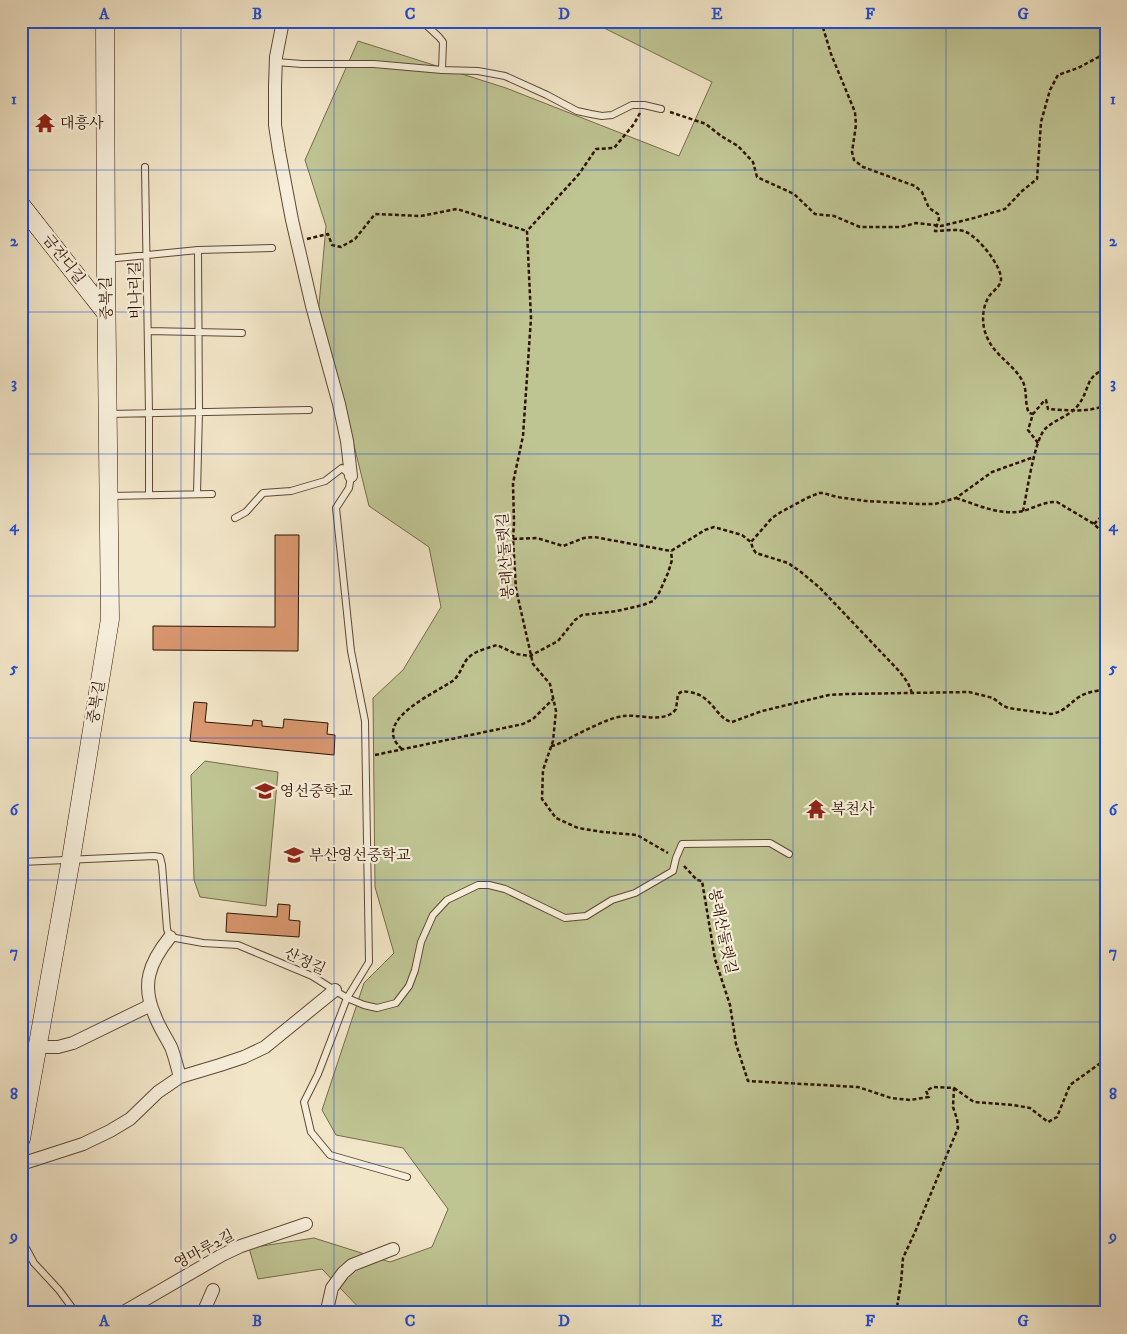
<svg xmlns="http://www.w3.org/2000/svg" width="1127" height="1334" viewBox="0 0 1127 1334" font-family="'IM FELL DW Pica','Noto Serif KR',serif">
<rect width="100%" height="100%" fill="#f2e6c8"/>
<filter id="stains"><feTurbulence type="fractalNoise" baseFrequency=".004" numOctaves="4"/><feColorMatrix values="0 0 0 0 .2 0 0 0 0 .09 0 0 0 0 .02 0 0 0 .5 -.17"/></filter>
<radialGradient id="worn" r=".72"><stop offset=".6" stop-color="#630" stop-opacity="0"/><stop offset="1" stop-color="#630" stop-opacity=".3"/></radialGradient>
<path fill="#bfc493" stroke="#766b4a" d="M590,21h516v1292h-742l-42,-44 -64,10 -9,-31 65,-10 76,24 42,-15 16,-38 -45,-61 -67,-13 -14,-25 42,-127 30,-30 -19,-66 -2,-189 30,-28 38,-63 -12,-60 -60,-41 -22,-89 -30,-90 9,-101 -21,-66 53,-119 148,47 173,68 33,-74z
M205,761l73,11 -12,134 -66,-9 -6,-17 -3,-105z"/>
<path fill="#d9976f" stroke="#2e1201" d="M275,535h24l-1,116 -145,-1v-24l122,1z
M194,702l13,1 -2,19 47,4 1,-6 9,1v5l21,2 1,-9 44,4 -1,11 8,1 -1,20 -144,-14z
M278,904l12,1 -1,15 11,1 -1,16 -73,-5 1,-19 50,4z"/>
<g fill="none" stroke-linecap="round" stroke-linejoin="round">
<defs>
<path id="lane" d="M276,62l26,2h72l68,6 1,-28 -4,-5 -15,-14 -7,-2
M442,70l36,1 27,5 42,19 30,16 14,3 11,2 10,-1 20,-10h12l17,4
M145,167l4,246v82
M107,259l91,-9 74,-2
M148,331l94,2
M109,414l200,-4
M197,494l2,-82 -1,-162
M110,496l102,-2
M235,518l11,-6 17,-19 28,-2 34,-10 17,-13 9,8 -2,12 -13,20 15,143 14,70 4,241 -22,36 -29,76 -14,28 7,30 19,23 77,22
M21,862l133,-6 6,1 2,8 5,64 3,8 33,6 35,2 74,31 35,22 17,7 13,3 19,-5 13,-17 6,-16 6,-28 12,-27 14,-15 31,-15h11l16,4 60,29 21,-2 26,-16 23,-7 38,-22 3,-13 6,-14 88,-1 19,11
M21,1239l13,24 25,27 17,23"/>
<path id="street" d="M283,21l-7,36 -1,29v39l4,26 13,69 20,86 27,98 8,37 4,35
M170,937c-21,26 -29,48 -15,79 4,11 11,21 16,31 4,10 6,20 9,30
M38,1047h20l15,-4 78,-38
M21,1164l62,-20 27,-13 20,-12 28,-27 22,-15 40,-12 24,-8 21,-10 70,-57
M122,1313l100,-58 19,-9 65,-22
M203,1313l10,-23
M328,1313l-1,-3 5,-22 11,-15 9,-8 41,-16"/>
<path id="secondary" d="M21,205l85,108
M21,1139l50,-280 39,-240 -4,-348 -1,-250"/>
</defs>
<use href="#lane" stroke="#5f4733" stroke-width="8"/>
<use href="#street" stroke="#5f4733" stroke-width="14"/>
<use href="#secondary" stroke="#2e1201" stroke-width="19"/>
<path stroke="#2e1201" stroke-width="2.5" stroke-dasharray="4 2.5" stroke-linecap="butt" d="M821,21l10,33 24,58 1,13 -4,27 2,8 9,7 52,19 7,6 7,16 9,6 1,5 -4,12c10,0 22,-3 31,1 12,5 36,34 35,48 -1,7 -7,10 -11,15 -7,10 -8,22 -6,33 6,26 26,32 38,52 6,10 2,23 7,33l4,1
M670,112l36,12 15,12 17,10 15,16 4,15 37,17 21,20 19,2 26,11h41l15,-4 25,3 33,-8 31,-9 17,-18 15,-12 4,-57 9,-32 8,-15 20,-7 28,-15
M640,113l-6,11 -20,24 -18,1 -17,25 -52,57 4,87 -8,118 -10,47 1,40 -1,16 3,50 17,75 17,20 6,27 -3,30 -10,29 -1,29 14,19 22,10 25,4 34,3 31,18
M307,239l21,-5 4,11 9,2 14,-8 20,-25 46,2 36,-7 70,22
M1038,443l-10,-13 5,-16 11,-13 2,-1 2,9c18,1 41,4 58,-4
M956,498c22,7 44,18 67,13 11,-3 22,-10 34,-9l37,22 12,12
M1023,511c4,-18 11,-70 22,-82 10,-10 26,-13 34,-25 11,-15 6,-28 27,-35
M1094,524l12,-12
M513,539l24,-1 26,8 21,-8 10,-1 77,14 34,-21 9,-3 28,8 9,7
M912,693l-4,-10 -8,-11 -80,-84 -19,-16 -13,-9 -32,-10 -3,-4 -2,-7 21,-24 9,-6 26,-14 12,-5h4l14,4 29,4 52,3h17l21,-6 36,-26 42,-15
M551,746l5,-1c17,-8 52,-28 68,-29 17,-2 41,8 52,-7l2,-15c4,-3 6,-3 11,-2 24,3 27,27 43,30l30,-11 67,-16 17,-1 123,-2 24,6 9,7 6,3 43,6c13,-2 18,-10 28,-17 7,-5 18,-6 27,-8
M402,749c-33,-28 34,-56 52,-69 6,-6 8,-14 13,-21 7,-8 21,-11 30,-14l19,9 14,2 28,-15 17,-21 7,-5 35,-4 26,-6 10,-4 6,-8 9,-20 4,-13 -1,-9
M375,755l148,-31 10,-5 20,-20
M684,866l13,14 5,1 13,78 15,46 6,39 12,37 110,6 33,11 19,2 19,-3 -3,-6 7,-4 21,1 -1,19 4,12 1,9 -43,104 -12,26 -2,25 -5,30
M954,1088l20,14 39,3 17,3 18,14 9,-5 13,-32 36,-26"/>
<use href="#lane" stroke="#f7efdb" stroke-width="6"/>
<use href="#street" stroke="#f7efdb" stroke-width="12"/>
<use href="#secondary" stroke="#f7efdb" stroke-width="18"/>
</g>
<path fill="none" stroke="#1d4ed8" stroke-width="1" stroke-opacity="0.55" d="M181,21v1292M334,21v1292M487,21v1292M640,21v1292M793,21v1292M946,21v1292M21,170h1085M21,312h1085M21,454h1085M21,596h1085M21,738h1085M21,880h1085M21,1022h1085M21,1164h1085"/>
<defs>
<symbol id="temple-bare" viewBox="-9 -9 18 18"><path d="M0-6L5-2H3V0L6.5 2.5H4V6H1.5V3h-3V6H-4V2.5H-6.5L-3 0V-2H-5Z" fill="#8f2418" stroke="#f7efdb" stroke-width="2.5" paint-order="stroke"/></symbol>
<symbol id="school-bare" viewBox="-9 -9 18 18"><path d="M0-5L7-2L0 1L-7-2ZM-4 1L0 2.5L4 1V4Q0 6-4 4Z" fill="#8f2418" stroke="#f7efdb" stroke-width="2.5" paint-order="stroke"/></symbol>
</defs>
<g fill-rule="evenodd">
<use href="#temple-bare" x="31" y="109" width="28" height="28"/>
<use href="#school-bare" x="251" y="777" width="28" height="28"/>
<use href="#temple-bare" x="802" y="795" width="28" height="28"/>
<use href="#school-bare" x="280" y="841" width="28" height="28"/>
</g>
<g text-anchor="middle" stroke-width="4.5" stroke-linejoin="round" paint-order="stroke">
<g font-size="15" fill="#2e1201" stroke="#f7efdb" text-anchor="start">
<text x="60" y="128">대흥사</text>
<text x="280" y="796">영선중학교</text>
<text x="831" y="814">복천사</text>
<text x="309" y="860">부산영선중학교</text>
</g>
<g font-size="15" fill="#2e1201" stroke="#f7efdb">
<text transform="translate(64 259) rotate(52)" y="5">금잔디길</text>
<text transform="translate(135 290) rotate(-91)" y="5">비나리길</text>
<text transform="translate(106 298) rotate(-91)" y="5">중복길</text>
<text transform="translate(505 556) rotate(-94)" y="5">봉래산둘렛길</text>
<text transform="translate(96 702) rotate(-81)" y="5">중복길</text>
<text transform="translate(723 931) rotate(78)" y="5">봉래산둘렛길</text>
<text transform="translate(305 961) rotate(25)" y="5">산정길</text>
<text transform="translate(204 1249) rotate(-28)" y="5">영마루2길</text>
</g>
</g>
<rect width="1127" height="1334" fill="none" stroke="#f2e6c8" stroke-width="55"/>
<rect x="28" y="28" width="1072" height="1278" fill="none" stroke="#1d4ed8" stroke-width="2"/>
<g font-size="16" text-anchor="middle" font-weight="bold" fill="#1d4ed8">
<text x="104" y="19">A</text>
<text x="257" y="19">B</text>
<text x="410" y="19">C</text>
<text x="564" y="19">D</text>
<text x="717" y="19">E</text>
<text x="870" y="19">F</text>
<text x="1023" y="19">G</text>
<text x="14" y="104">1</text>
<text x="1113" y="104">1</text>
<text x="14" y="246">2</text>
<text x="1113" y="246">2</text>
<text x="14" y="388">3</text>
<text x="1113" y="388">3</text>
<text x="14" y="531">4</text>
<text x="1113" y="531">4</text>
<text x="14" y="673">5</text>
<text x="1113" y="673">5</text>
<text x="14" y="815">6</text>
<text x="1113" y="815">6</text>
<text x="14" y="957">7</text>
<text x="1113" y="957">7</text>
<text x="14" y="1099">8</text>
<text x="1113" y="1099">8</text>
<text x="14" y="1241">9</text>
<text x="1113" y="1241">9</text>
<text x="104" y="1326">A</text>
<text x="257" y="1326">B</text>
<text x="410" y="1326">C</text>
<text x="564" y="1326">D</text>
<text x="717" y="1326">E</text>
<text x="870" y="1326">F</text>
<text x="1023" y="1326">G</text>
</g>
<rect width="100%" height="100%" filter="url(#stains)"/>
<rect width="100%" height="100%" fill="url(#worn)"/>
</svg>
